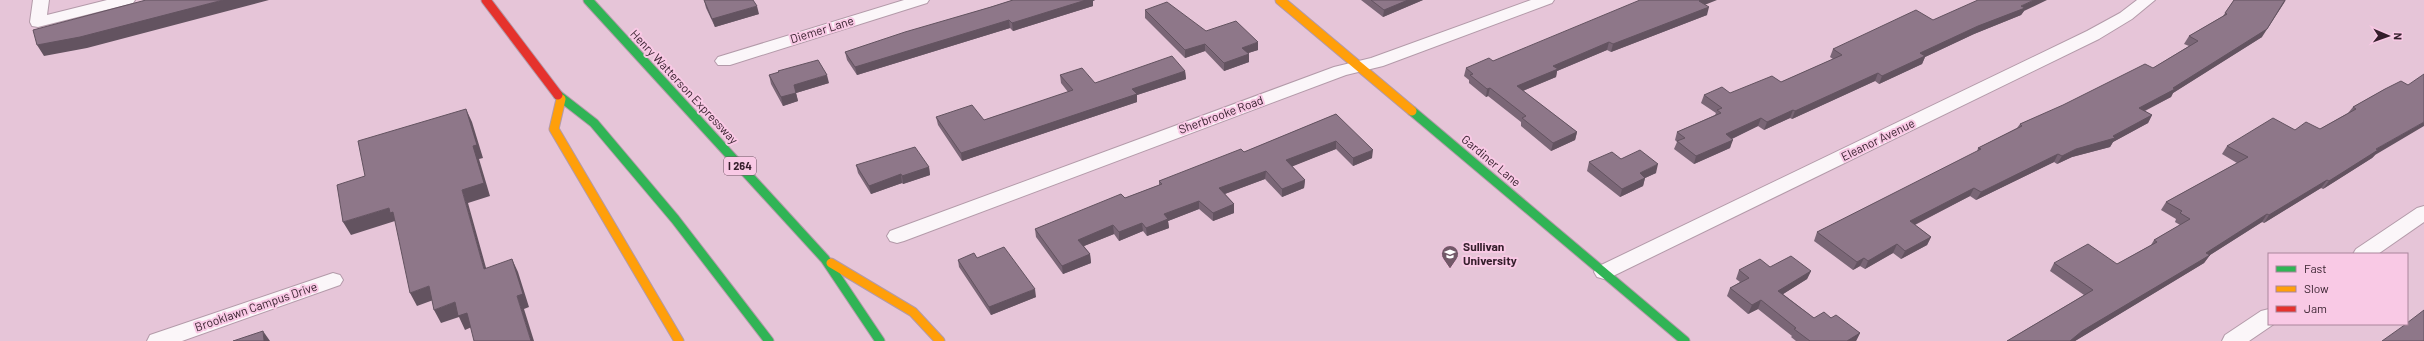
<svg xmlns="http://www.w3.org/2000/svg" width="2424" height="341" viewBox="0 0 2424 341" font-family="Barlow,sans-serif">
<rect width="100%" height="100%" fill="#e6c5d8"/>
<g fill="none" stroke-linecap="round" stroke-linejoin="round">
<defs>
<path id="street" d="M33,0h16l-2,15 60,-15h28l-2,3 -95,24 -6,-1 -2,-4z
M904,0h25l-2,3 -197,62h-12l-3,-4 3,-4z
M1531,0h23l-2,3 -169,63 -37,9 -442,166 -7,2 -7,-2 -3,-5 3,-5 444,-164 37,-9z
M2137,0h18l-23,19 -33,20 -488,238 -7,2 -7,-2 -3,-5 3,-5 490,-236 33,-18z
M2424,206v16l-46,32h-25l3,-5 61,-41z
M333,273l7,2 3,5 -3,5 -158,56h-35l3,-6z
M2269,309v15h5l-25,17h-27l3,-6 36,-24z"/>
<path id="fast" d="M588,0l237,259 55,82
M558,95l36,28 81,96 94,122
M1412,111l273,230"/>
<path id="slow" d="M1280,0l132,111
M561,99l-7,30 125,212
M831,263l82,49 27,29"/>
<path id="jam" d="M486,0l72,95"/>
</defs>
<use href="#street" stroke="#b39aa9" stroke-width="2"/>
<use href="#fast" stroke="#b39aa9" stroke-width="11"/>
<use href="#slow" stroke="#b39aa9" stroke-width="11"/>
<use href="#jam" stroke="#b39aa9" stroke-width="11"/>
<use href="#street" fill="#fbf6f9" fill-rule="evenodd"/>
<use href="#fast" stroke="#30b455" stroke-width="9"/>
<use href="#slow" stroke="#ff9f0a" stroke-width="9"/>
<use href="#jam" stroke="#e5322d" stroke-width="9"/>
</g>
<path fill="#7a6676" d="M704,0l55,14 -44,13 -9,-19z
M1013,0h82l-2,1v5l-80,25 -3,-3 -153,47 -10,-15 -2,-8z
M1361,0h62l-40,17z
M2234,0l28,37 -89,56 -2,4 -26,14 7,4 -4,8 -35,19 -3,5 -38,10 -15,7 -3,-2 -78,38 -6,-4 -55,29 16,12 -4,8 -26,14 -8,-6 -28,16 -5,-3 -7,4 -39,-29 3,-9 160,-80 1,-4 39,-20 3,-4 133,-56 36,-22 -5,-2 5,-8 34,-20z
M1705,5l2,10 -96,37 -4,-2 -50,21 -1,6 -33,14 54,41 -2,8 -24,11 -30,-25v-4l-33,-26 -2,1 -17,-14v-3l-5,-4 2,-8z
M1145,10l61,21 52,19 -10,3 1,9 -25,9 -19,-20 -20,7 -40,-40z
M2024,11l-3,4 -47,19 -49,23 -3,7 -43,20 -4,-3 -83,38 -2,-1 -26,12 -6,-4 -26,13 -2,9 -36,16 -20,-15 3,-7 -2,-2 2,-8 38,-17 1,-2 -15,-10 3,-8 26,-2 51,-11 52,-23 -3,-2 3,-8 100,-29z
M778,71l51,12 -33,10 2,8 -15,5 -12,-22 -2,-9 10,-2z
M1185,71l1,8 -49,16v7l-175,59 -24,-36 -2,-8 48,3 84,-28 -7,-9 -1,-8 35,8z
M2385,89l-10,66 -3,3 -49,31 -2,-1 -57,35 -2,-1 -52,33 -6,8 -129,78h-68l77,-46 -34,-24 4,-8 63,1 34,-19 3,-5 26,-15 -5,-3 1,-3 -15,-9 5,-8 71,-39 -15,-9 5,-8 68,-16 25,-1 28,-16 5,-6z
M1336,114l36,44 -19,8 -17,-17 -44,17 13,14 -1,8 -22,9 -17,-18 -40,15 9,10v9l-21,8 -14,-12 -31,12 1,7 -22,8 -4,-5 -24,10 -5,-7 -30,12 6,8 1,9 -28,11 -27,-37 -1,-8 90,-31 34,-13v-4l85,-29z
M1621,159l35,14 -11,5 -2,8 -23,11 -33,-26 2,-9z
M856,165l73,2 1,8 -27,9 -1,-1 -31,11 -13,-21z
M977,258l59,39 -45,18 -32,-48 -1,-7z
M1770,267l41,4 -4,8 -24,15 31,24h17l29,15 -4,8h-60l-5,-4 1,-1 -34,-27 -10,5 -21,-18 3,-8 10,-6 -4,-3 3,-9z"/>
<path fill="#635360" d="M223,0h46l-182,48 -43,8 -7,-11z
M1086,0h9l-2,1v5l-80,25 -1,-8z
M1408,0h15l-40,17 1,-7z
M1700,0h17l-20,8 2,-7z
M2034,0h13l-23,11 -3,4 -47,19 -49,23 -3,7 -43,20 3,-8 38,-23z
M2286,0l-24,37 -89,56 -2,4 -37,19 5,-8 34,-20z
M757,6l2,8 -44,13 -3,-8z
M1709,7l-2,8 -96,37 2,-8z
M1009,20l1,8 -153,47 -2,-8z
M1258,42v8l-16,5v-7z
M1609,42l-2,8 -50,21 -1,6 -41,17 2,-8 36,-20z
M1205,44v7l-20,7v-8z
M1249,54v8l-25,9v-8z
M1185,71l1,8 -49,16v7l-175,59 -1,-8 171,-64z
M1878,73l-3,8 -83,38 3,-8z
M827,75l2,8 -33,10 -2,-8z
M1490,88l-2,8 -2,1 1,-8z
M796,93l2,8 -15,5 -2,-9z
M466,109l6,13 11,36 -4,1 11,37 -22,7 22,79 -6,-13 -22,-79 11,-44z
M1793,110l-3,8 -26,12 3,-8z
M2152,115l-4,8 -35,19 -3,5 -38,10 -15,7 5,-8 14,-7 37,-13z
M1761,118l-3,8 -35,17 3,-9z
M2424,122v4l-49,29 -3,3 -49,31 6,-8 47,-32z
M1577,132l-2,8 -24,11 2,-8z
M1733,140l-3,8 -36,16 2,-8z
M1336,141v8l-50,20v-9z
M1373,150l-1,8 -19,8v-8z
M2058,154l-4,8 -78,38 5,-8z
M1658,164l-2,9 -11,5 -2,8 -23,11 2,-8 18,-16z
M929,167l1,8 -27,9 -1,-8z
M1266,171l-1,8 -46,17v-8z
M901,174l1,9 -31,11 -2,-8z
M1305,180l-1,8 -22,9v-8z
M2327,180l-6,8 -57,35 5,-8z
M1974,188l-4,8 -64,33 4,-8z
M1199,201v8l-31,12 1,7 -22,8 -1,-8 18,-14z
M1234,204v9l-21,8v-8z
M389,208l4,4 4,14 -2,-5 -44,14 -8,-13z
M2267,214l-5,8 -52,33 -6,8 -129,78h-5l12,-10z
M1142,223l1,8 -24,10v-9z
M1113,225l1,9 -35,14 -1,-8z
M1931,237l-4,8 -26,14 4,-8z
M1897,244l-4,9 -28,16 3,-8z
M1090,254l1,9 -28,11 -1,-8z
M1864,258l-4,8 -7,4 4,-8z
M512,259l6,13 11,35 -5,2 10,32h-3l-14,-45z
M1811,271l-4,8 -32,20 3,-8z
M429,286l7,13 -19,7 -7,-13z
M1035,289l1,8 -45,18 -2,-8z
M1761,300l-3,9 -10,5 4,-9z
M455,302l12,11 7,13 -9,4 -6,-13 -18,6 -7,-13z
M263,331l7,10h-6z
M1860,333l-4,8h-9z"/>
<path fill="#8e7789" stroke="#635360" d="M146,0h77l-143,37 -43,8 -4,-15z
M704,0h49l4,6 -45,13z
M1013,0h73l-74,23 -3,-3 -154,47 -10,-15 60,-20 86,-25z
M1371,0h37l-24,10z
M1640,0h60l-1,1 10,6 -96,37 -4,-2 -56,24 5,3 -41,17 60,46 -24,11 -31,-25 4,-2 -36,-28 -3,1 -17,-14 3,-1 -7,-6 23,-10 4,3z
M1978,0h56l-13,6 4,2 -47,18 -58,27 5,3 -43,20 -4,-3 -83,38 -2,-1 -26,12 -6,-4 -35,16 7,6 -37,16 -19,-15 8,-3 -8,-6 44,-19 -4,-3 5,-2 -18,-13 18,-8 8,6 42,-17 9,6 61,-27 -9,-6 83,-39 17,10z
M2234,0h51l-18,29 -94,59 2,1 -36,19 13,7 -39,21 2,2 -39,11 -14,7 -4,-2 -77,38 -7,-4 -64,33 21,16 -26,14 -8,-7 -29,17 -4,-3 -7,4 -40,-30 164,-83 -3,-1 44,-22 -2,-2 43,-19 82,-41 8,4 45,-27 -9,-5 38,-22 -2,-1z
M1167,2l39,29 30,-10 22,21 -16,6 7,6 -25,9 -19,-19 -20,6 -40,-40z
M1172,56l13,15 -53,18 5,5 -176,59 -25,-36 36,-12 12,15 89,-30 -13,-15 22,-7 13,15z
M818,60l9,15 -33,10 2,8 -15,4 -12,-22 10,-3 -1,-1z
M2424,74v48l-48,27 2,1 -49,31 -2,-1 -58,35 -2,-1 -61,39 4,2 -128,76 -12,10h-63l86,-51 -39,-27 34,-19 29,20 40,-22 -3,-2 36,-21 -10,-6 2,-2 -16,-9 82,-45 -21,-11 46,-28 22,12 11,-8 14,7 36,-20 -3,-2 32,-18 16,-8 7,4z
M466,109l11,36 -4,1 11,37 -22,7 22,79 28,-10 11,35 -6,2 14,45h-57l-7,-28 -9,3 -3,-14 -21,8 -5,-24 -19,7 -17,-81 -3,1 -1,-5 -46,14 -6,-37 28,-9 -7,-35z
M1336,114l37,36 -20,8 -17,-17 -50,19 19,20 -23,9 -16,-18 -47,17 15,16 -21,9 -14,-12 -35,13 4,5 -22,9 -4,-5 -23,9 -6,-7 -35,15 12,14 -28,12 -27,-37 86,-35 4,4 37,-14 -3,-3 82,-32 3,3z
M915,147l14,20 -27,9 -1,-2 -32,12 -13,-21z
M1640,150l18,14 -18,9 5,5 -23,11 -33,-27 23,-10 9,7z
M1004,247l31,42 -46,18 -31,-47 16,-7 3,5z
M1791,256l20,15 -33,20 36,27 10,-6 7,6 5,-3 24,18 -13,8h-37l-16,-12 2,-1 -35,-28 -9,5 -22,-17 19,-10 -10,-8 21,-11 10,8z
M2424,310v31h-42l24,-17h1v-1z
M263,331l1,10h-31z"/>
<defs>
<symbol id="university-pin" viewBox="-11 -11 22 30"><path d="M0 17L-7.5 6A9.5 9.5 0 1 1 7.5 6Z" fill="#725868" stroke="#f9c9e5"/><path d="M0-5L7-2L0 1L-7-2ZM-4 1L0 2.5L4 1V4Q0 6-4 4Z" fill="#fff"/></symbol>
</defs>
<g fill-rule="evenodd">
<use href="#university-pin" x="1440" y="244" width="20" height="27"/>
</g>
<g text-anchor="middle" stroke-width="4" stroke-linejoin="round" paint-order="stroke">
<rect fill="#f9c9e5" stroke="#6f5163" stroke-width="1" x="724" y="157" width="32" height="18" rx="3"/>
<g font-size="11" font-weight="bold" fill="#341e2b">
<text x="740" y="170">I 264</text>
</g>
<g font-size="12" fill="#341e2b" stroke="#f9c9e5">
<text transform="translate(822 30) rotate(-17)" y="4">Diemer Lane</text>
<text transform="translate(684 87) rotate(47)" y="4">Henry Watterson Expressway</text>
<text transform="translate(1221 115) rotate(-20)" y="4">Sherbrooke Road</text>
<text transform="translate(1878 140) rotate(-26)" y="4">Eleanor Avenue</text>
<text transform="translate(1491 161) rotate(40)" y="4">Gardiner Lane</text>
<text transform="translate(256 307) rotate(-19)" y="4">Brooklawn Campus Drive</text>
</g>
<g font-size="12" font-weight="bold" fill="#341e2b" stroke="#f9c9e5" text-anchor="start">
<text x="1463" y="251">Sullivan<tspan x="1463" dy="14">University</tspan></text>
</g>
</g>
<rect x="2268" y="253" width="140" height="72" fill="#f9c9e5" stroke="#aa859b"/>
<rect x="2276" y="266" width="20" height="6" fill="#30b455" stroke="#aa859b"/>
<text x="2304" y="273" font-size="12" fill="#341e2b">Fast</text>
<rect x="2276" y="286" width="20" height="6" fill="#ff9f0a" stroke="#aa859b"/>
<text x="2304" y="293" font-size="12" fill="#341e2b">Slow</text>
<rect x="2276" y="306" width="20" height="6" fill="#e5322d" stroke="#aa859b"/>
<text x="2304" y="313" font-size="12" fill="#341e2b">Jam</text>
<g transform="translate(2388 36) rotate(92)" stroke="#f9c9e5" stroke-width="3" paint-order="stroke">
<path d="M0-3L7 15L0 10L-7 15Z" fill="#341e2b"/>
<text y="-6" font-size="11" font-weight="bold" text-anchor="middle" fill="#341e2b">N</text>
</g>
</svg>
